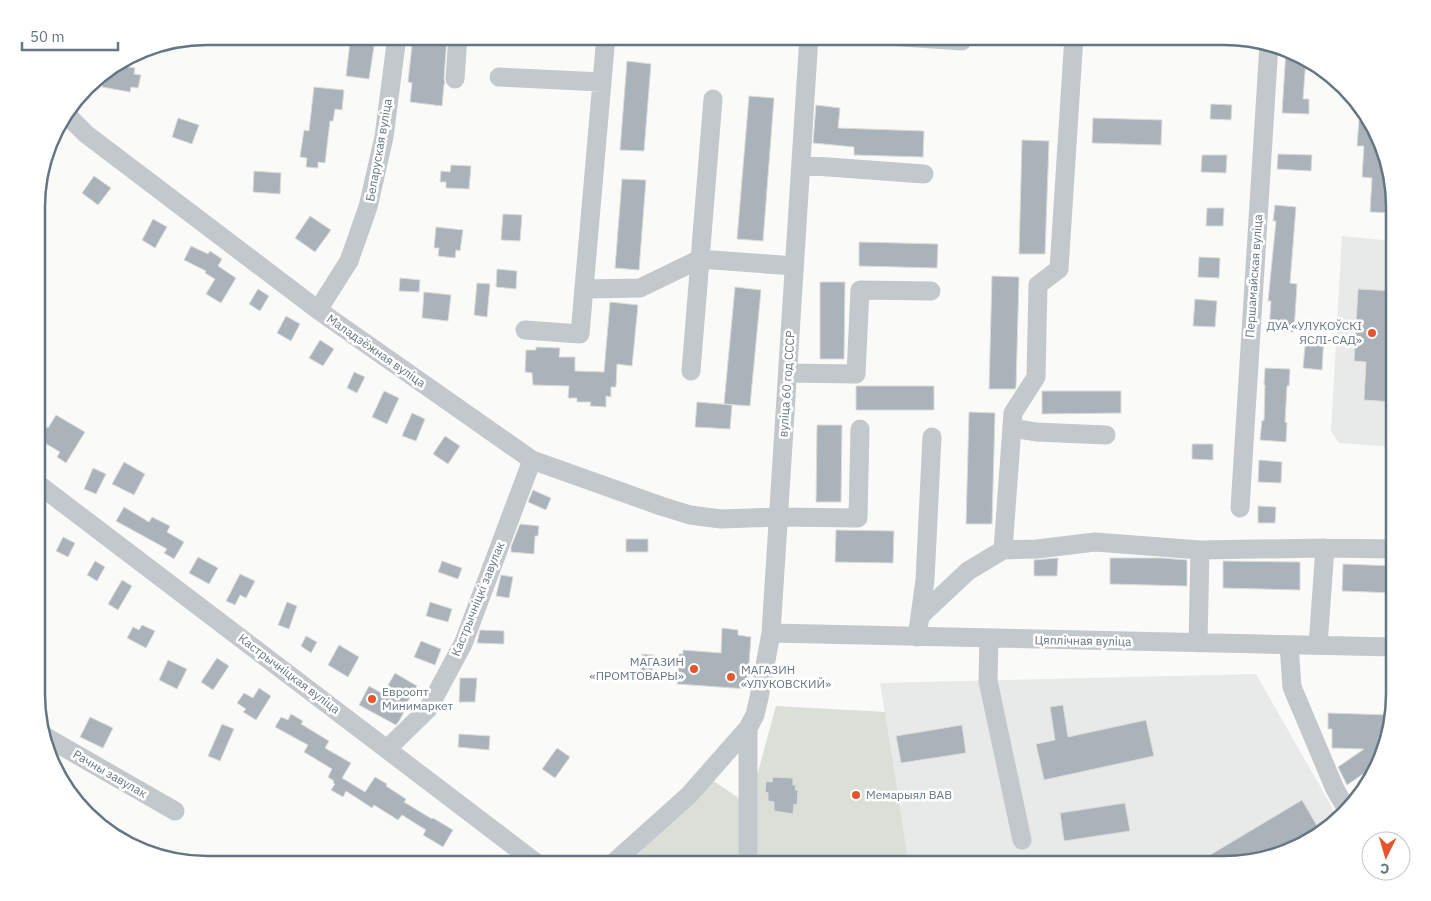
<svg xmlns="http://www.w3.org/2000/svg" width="1431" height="901" viewBox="0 0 1431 901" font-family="'IBM Plex Sans',sans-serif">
<rect width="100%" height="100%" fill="#fafaf8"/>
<path fill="#e8e9e9" d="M1342,236l52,5v206l-55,-4 -8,-12z
M1256,674l81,142 -28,26 -74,22 -326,1 -29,-182z"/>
<path fill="#dadfd7" d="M776,706l109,6 24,153h-282l85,-85 37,25z"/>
<path fill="#aab3b9" stroke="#dcdcda" d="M413,36h34l-3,42 1,7 -1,-1 -2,22 -32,-4 2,-19 -4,-1z
M350,42l24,4 -5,33 -23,-3z
M1286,49l20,10 -3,40h6v15l-27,-1z
M627,61l24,3 -7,87 -24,-1z
M116,65l19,3 -1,6 7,1 -3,13 -7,-1 -1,5 -28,-5 3,-15z
M314,87l30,3 -2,20 -7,-1 -2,12h-3l-5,42 -7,-1v6l-12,-1 1,-9 -7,-1 4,-27 5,1z
M749,96l25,2 -11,143 -26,-2z
M1211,104l21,1 -1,15 -21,-1z
M816,105l24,3 -2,20 86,3 -1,26 -69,-2v-8l-41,-4z
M178,118l21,7 -7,19 -20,-7z
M1093,118l69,2 -1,25 -69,-2z
M1359,120l13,1 22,75v17l-24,-1 2,-34 -10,-1 2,-31h-7z
M1022,140l27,1 -4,113h-26z
M1278,154l34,1 -1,16 -34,-2z
M1202,155h25l-1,18 -25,-1z
M451,165l20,1 -2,23 -23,-1v-6h-6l1,-11 9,1z
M254,171l27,2 -1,21 -27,-2z
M94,176l17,12 -13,17 -16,-12z
M622,179l24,1 -7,90 -24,-2z
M1275,205l21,2 -6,76 7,1 -3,48 -25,-2 2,-29h-3l8,-80h-3z
M1207,208h17l-1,18h-17z
M503,214l19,1 -2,26 -19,-1z
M310,216l21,14 -16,22 -20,-14z
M153,219l14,8 -12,21 -13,-8z
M436,227l27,3 -3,21 -4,-1 -1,8 -17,-2 1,-8h-5z
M859,242l79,2 -1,24 -78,-2z
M191,246l17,8 2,-3 12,8 -4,7 18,12 -15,25 -15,-9 9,-15 -10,-6 1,-2 -22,-11z
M1199,257l21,1 -1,20 -21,-1z
M497,269l20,2 -1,18 -20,-2z
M992,276l27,1 -3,110 -1,2h-26z
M400,278l20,2 -1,12 -20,-1z
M820,282h25l-1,77h-24z
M477,283l13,1 -3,33 -13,-2z
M735,287l26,3 -11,116 -26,-2z
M258,289l11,7 -9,15 -11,-7z
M1358,289l36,2v111l-30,-2 2,-38 -12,-1z
M424,292l27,3 -3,26 -26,-3z
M1195,299l22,2 -2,26 -22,-1z
M610,302l28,3 -6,61 -15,-2 -1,23h-5v10l-5,-1v11l-16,-1 1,-4h-14v-4h-9l1,-12 -36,-1 -1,-12 -7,-1 1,-22h10v-3l24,1 -1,9h16v14l29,1z
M286,316l14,8 -9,17 -14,-8z
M1306,335l18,1 -2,34 -19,-2z
M320,340l14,9 -11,17 -14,-8z
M1265,368l25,1 -1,17h-2l-2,36 2,1 -1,19 -26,-2 2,-20 2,1 1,-36h-1z
M354,372l11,5 -8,16 -10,-5z
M856,386h78v24h-78z
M384,391l15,7 -12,26 -15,-7z
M1042,391h79v22l-79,1z
M697,402l35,3 -2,24 -35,-2z
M969,412l26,1 -3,111h-26z
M412,413l13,6 -9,22 -14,-5z
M56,415l29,17 -19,31 -9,-6 3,-5 -22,-13v-17l10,6z
M817,425h25l-1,77h-25z
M445,436l15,10 -12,18 -15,-10z
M1192,444h21v16l-21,-1z
M1259,460l23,2 -1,21 -23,-1z
M124,462l21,12 -11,21 -22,-11z
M93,468l13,6 -10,20 -12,-5z
M533,490l18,8 -5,12 -18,-8z
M1258,506l18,1 -1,16h-17z
M124,507l25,15 3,-5 18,9 -3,6 17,10 -10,17 -10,-6 3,-4 -51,-28z
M520,524l19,2 -1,10h-3l-1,18 -23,-2v-5z
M836,530l58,1 -1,32 -58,-1z
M63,537l12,6 -7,14 -12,-6z
M626,539h22v13h-22z
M198,557l20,11 -9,16 -20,-11z
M1058,558l-1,18h-23v-16z
M1110,558h52l25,2v26l-77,-2z
M95,561l10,6 -8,14 -10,-6z
M442,561l20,7 -4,11 -20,-7z
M1223,561l77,1v28l-77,-2z
M1343,564l51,2v27l-52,-2z
M240,574l15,7 -9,17 -6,-3 -5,10 -9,-4z
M501,575l12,2 -4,21 -13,-2z
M122,580l10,6 -14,24 -10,-6z
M287,602l10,4 -8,23 -11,-4z
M430,602l22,7 -4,13 -22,-6z
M142,625l13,6 -9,17 -19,-10 6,-11 6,3z
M722,628l16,2v5l13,2 -4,52 -70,-5 2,-30h4v-4l38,3z
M480,630l24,1v13l-27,-1z
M306,636l11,6 -6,11 -10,-7z
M421,641l20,8 -6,16 -21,-8z
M339,645l20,12 -11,20 -20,-12z
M642,654l12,1 -2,23 -12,-1z
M217,658l12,8 -16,24 -12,-8z
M168,660l19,9 -10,20 -18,-9z
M395,673l22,13 -15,25 2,1 -5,9 -3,4 -37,-20 10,-19 14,8z
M460,678h17l-2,24h-16z
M259,688l12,8 -15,24 -13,-8 3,-3 -9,-6 7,-10 9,5z
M1063,705l5,32 78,-17 8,36 -110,24 -8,-36 19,-4 -5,-33z
M1328,713l63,2 -25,74 -2,2 -2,-1 1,-16 -16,11 -9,-18 26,-18 -32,-1v-19h-4z
M291,714l12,7 -2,3 28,17 -4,7 26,15 -9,15 23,14 10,-15 12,7 -1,2 20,13 -2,3 28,17 1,-1 20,12 -10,17 -20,-12 3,-5 -24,-15 -4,5 -24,-15 -2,3 -26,-17 -3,6 -12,-7 4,-6 -2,-1 1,-2 -6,-4 4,-8 -28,-17 4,-7 -33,-18 6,-10 7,3z
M90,717l23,11 -10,20 -23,-11z
M222,724l12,5 -14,32 -12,-5z
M962,725l4,28 -65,10 -5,-27z
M459,734l31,2 -1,14 -31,-3z
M557,748l13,9 -15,21 -13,-9z
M773,777l20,1v7h3l-1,5h3l-1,15 -3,-1 -1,10 -19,-3v-9l-6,-1v-8l-3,-1 1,-11 6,1z
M1302,800l18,31 -27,16 -58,17h-19l-6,-9z
M1125,803l5,28 -66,10 -4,-28z"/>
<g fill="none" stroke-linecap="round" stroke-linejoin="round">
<path stroke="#c3c8cc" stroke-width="19" d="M888,36l74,5
M499,77l103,5
M455,79l3,-43
M67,115l19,19 232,176 214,150 129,46 29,9 31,4 57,-2 80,1 2,-89
M801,165l123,9
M584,289l56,-1 60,-29 94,7
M318,310l31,-49 19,-54 16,-70 13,-101
M525,330l55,4 26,-298
M691,371l22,-272
M788,373l68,1 4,-84 71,1
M1012,428l24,4 70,3
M38,484l501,381
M1240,508l29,-464
M1003,550l10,-137 23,-36 2,-92 21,-16 15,-233
M920,616l5,-36 7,-143
M771,633l623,14
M917,637l3,-21 48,-45 35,-21 34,-1 58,-7 105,8 125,-2 69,1
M989,639l-1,42 34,159
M1198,643l2,-93
M1289,645l3,42 43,102 11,19
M1318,645l7,-97
M748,728v137
M46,737l129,74
M387,749l41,-40 35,-65 69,-184
M611,865l78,-70 59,-67 7,-13 4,-17 12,-65 38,-597"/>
</g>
<g fill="#e4572e" stroke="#fff" stroke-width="2">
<circle cx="1372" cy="333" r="5"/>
<circle cx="694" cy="669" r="5"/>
<circle cx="731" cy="677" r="5"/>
<circle cx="372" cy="699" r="5"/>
<circle cx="856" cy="795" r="5"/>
</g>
<g text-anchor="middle" stroke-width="5" stroke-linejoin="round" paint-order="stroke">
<g font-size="12" fill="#657683" stroke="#fff">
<text transform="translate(379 150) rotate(-80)" y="4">Беларуская вуліца</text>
<text transform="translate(1254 276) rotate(-86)" y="4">Першамайская вуліца</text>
<text transform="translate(376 351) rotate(35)" y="4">Маладзёжная вуліца</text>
<text transform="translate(787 384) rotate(-86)" y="4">вуліца 60 год СССР</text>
<text transform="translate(478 599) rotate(-68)" y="4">Кастрычніцкі завулак</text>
<text transform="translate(1083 641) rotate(1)" y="4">Цяплічная вуліца</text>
<text transform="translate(289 674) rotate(37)" y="4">Кастрычніцкая вуліца</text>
<text transform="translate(110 774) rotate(30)" y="4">Рачны завулак</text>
</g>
<g font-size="12" fill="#657683" stroke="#fff" text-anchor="start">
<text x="1362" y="330" text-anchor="end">ДУА «УЛУКОЎСКІ<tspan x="1362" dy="14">ЯСЛІ-САД»</tspan></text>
<text x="684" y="666" text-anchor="end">МАГАЗИН<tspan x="684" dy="14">«ПРОМТОВАРЫ»</tspan></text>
<text x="741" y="674">МАГАЗИН<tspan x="741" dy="14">«УЛУКОВСКИЙ»</tspan></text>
<text x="382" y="696">Евроопт<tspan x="382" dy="14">Минимаркет</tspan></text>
<text x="866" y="799">Мемарыял ВАВ</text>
</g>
</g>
<path d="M0 0H1431V901H0ZM207 45H1224A162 162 0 0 1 1386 207V694A162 162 0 0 1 1224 856H207A162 162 0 0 1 45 694V207A162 162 0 0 1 207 45Z" fill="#fff" fill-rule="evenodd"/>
<path fill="none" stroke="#657683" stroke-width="2.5" d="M207 45H1224A162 162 0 0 1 1386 207V694A162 162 0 0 1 1224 856H207A162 162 0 0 1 45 694V207A162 162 0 0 1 207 45Z"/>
<g transform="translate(1386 856) rotate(185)"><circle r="24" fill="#ffffff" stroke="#c1c8cd"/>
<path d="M0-4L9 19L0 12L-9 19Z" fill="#e4572e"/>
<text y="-8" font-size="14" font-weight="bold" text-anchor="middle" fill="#657683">С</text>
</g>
<path d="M22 42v8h96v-8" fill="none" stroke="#657683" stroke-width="2.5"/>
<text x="30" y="42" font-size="15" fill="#657683" stroke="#ffffff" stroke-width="4" paint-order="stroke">50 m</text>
</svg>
